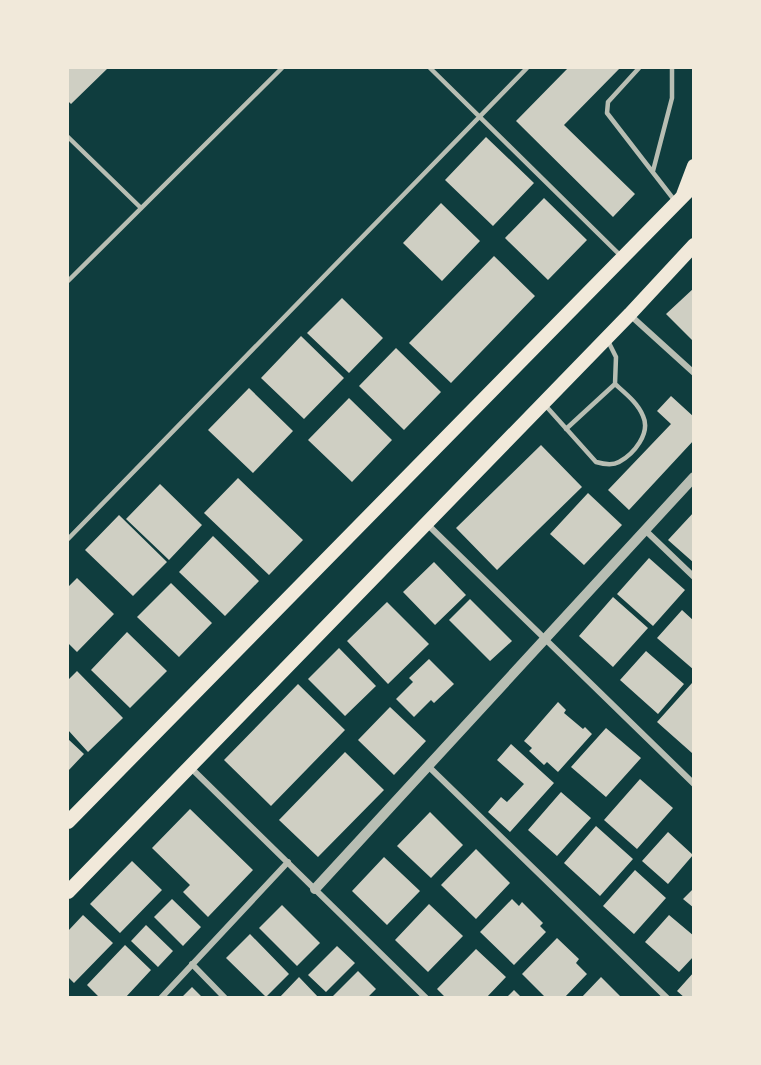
<svg xmlns="http://www.w3.org/2000/svg" width="761" height="1065" viewBox="0 0 761 1065" font-family="'Archivo Narrow',sans-serif">
<rect width="100%" height="100%" fill="#0f3d3e"/>
<path fill="#cfcfc3" d="M68,68h40l-37,36 -3,-3z
M568,68h52l-56,57 71,69 -22,23 -97,-96z
M486,137l48,46 -41,43 -48,-46z
M544,198l43,42 -39,40 -43,-42z
M441,203l39,38 -38,40 -39,-38z
M494,256l41,40 -84,87 -42,-40z
M694,288v54l-28,-28z
M342,298l41,40 -34,35 -42,-40z
M301,336l43,42 -40,41 -43,-41z
M396,348l45,44 -37,38 -45,-44z
M249,388l44,43 -40,42 -45,-43z
M671,396l23,21v23l-65,70 -21,-20 63,-66 -14,-13z
M349,398l43,42 -40,42 -44,-42z
M541,445l41,42 -85,83 -41,-42z
M238,478l65,62 -34,35 -65,-62z
M160,484l42,41 -33,35 -43,-41z
M588,493l34,32 -38,40 -34,-31z
M694,512v51l-26,-23z
M119,515l48,47 -34,34 -48,-46z
M213,536l46,45 -34,35 -46,-44z
M649,558l36,32 -32,36 -36,-32z
M434,562l32,33 -31,30 -32,-33z
M77,578l37,36 -37,38 -9,-9v-56z
M171,583l41,40 -33,34 -42,-40z
M613,597l35,31 -35,39 -34,-31z
M470,599l42,42 -22,20 -41,-41z
M387,602l42,42 -41,40 -41,-43z
M682,610l12,11v49l-37,-32z
M127,632l40,39 -37,37 -39,-38z
M339,648l37,38 -31,30 -37,-37z
M646,651l38,33 -26,30 -38,-34z
M429,659l25,25 -20,19 -3,-3 -17,17 -18,-18 17,-17 -4,-4z
M77,671l46,47 -35,34 -20,-22v-50z
M692,683l2,69 -2,1 -35,-31z
M298,684l47,46 -74,76 -47,-46z
M558,702l8,8 -2,3 19,16 2,-2 7,7 -34,38 -11,-10 -3,3 -15,-14 3,-3 -8,-7z
M390,707l36,34 -32,34 -36,-35z
M606,728l35,30 -35,39 -35,-30z
M68,739l16,15 -16,17z
M511,744l43,39 -44,49 -22,-20 13,-15 6,5 17,-18 -27,-24z
M345,752l39,38 -66,67 -39,-37z
M640,779l33,29 -36,41 -33,-29z
M561,792l30,26 -34,38 -29,-26z
M190,809l63,61 -45,47 -25,-25 7,-7 -38,-37z
M430,812l33,33 -32,33 -34,-32z
M596,826l37,33 -33,37 -36,-33z
M668,832l25,23 -25,29 -26,-23z
M476,849l34,34 -34,36 -35,-34z
M384,857l36,34 -33,34 -35,-34z
M132,861l30,29 -42,43 -30,-29z
M635,870l31,28 -32,36 -31,-28z
M694,888v20l-11,-9z
M172,899l29,28 -18,19 -29,-29z
M512,899l7,7 3,-4 21,21 -3,3 6,6 -32,33 -34,-33z
M429,904l34,32 -35,36 -33,-32z
M282,905l38,38 -23,23 -38,-38z
M83,915l30,28 -39,40 -6,-6v-46z
M669,915l25,21v20l-15,16 -34,-30z
M146,925l27,26 -15,16 -27,-26z
M250,934l39,40 -23,23 -40,-39z
M557,938l22,21 -3,4 11,11 -23,24h-18l-24,-24z
M125,945l26,25 -26,28h-25l-13,-13z
M337,946l18,17 -29,29 -18,-17z
M476,949l30,28 -20,21h-40l-9,-9z
M358,971l18,18 -9,9h-36z
M694,972v26h-9l-8,-7z
M299,977l20,21h-40z
M601,977l21,21h-41z
M192,987l11,11h-22z
M514,990l8,8h-16z"/>
<g fill="none" stroke-linecap="round" stroke-linejoin="round">
<path stroke="#b8beb3" stroke-width="4.5" d="M430,68l192,189
M639,68l-31,34 -1,11 68,88
M68,137l73,71
M653,171l19,-73v-30
M68,281l214,-213
M545,405l51,57c7,2 16,4 23,0 15,-8 32,-29 24,-46 -5,-13 -18,-23 -28,-32
M566,429l49,-45 1,-27 -8,-16
M68,539l459,-471"/>
<path stroke="#b8beb3" stroke-width="6" d="M630,315l64,58
M426,523l268,261
M645,530l49,47
M428,766l239,232
M190,767l236,231
M192,964l33,34
M161,998l127,-136"/>
<path stroke="#b8beb3" stroke-width="10" d="M315,889l379,-412"/>
<path stroke="#f1e9da" stroke-width="14" d="M683,195l11,-29
M68,822l626,-637
M68,892l562,-578 64,-69"/>
</g>
<rect width="761" height="1065" fill="none" stroke="#f1e9da" stroke-width="138"/>
</svg>
